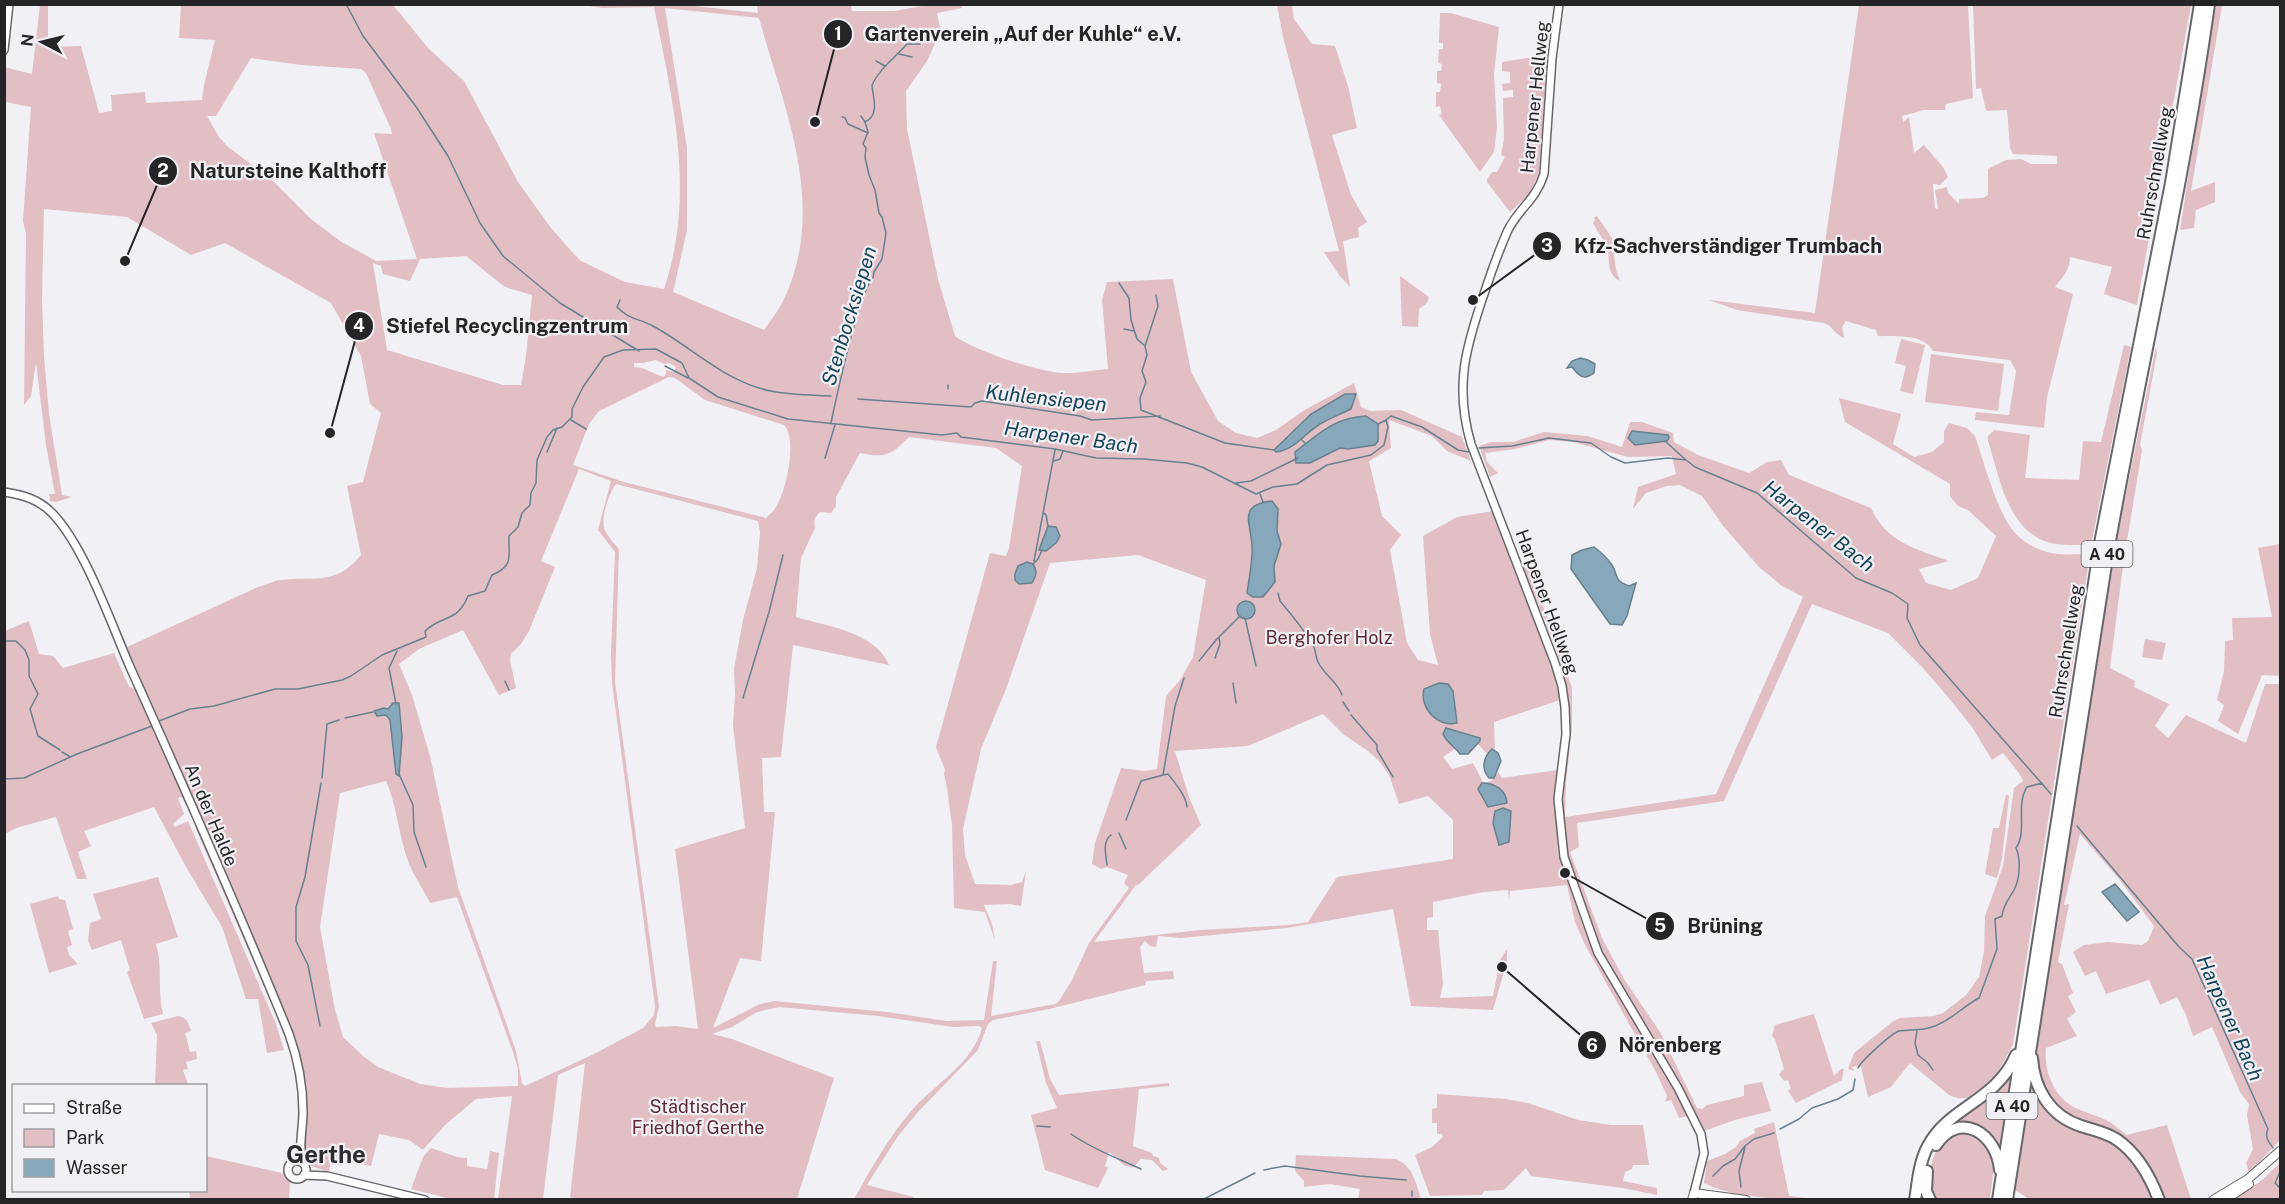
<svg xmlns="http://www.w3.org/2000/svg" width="2285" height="1204" viewBox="0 0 2285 1204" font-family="'Public Sans',sans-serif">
<rect width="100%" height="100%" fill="#f1f0f5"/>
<path fill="#e2bfc4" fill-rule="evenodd" d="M40,5h8v42l33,-1 18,67 13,-2 -1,-16 34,-3 1,11 56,-3 2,-15 11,-45 -36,-2 2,-33h212l36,44 35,32 54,101 33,46 22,25 8,8 44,21 39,7c32,-95 9,-187 -10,-282l-51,1 -22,-3h105l72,8 -1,-8h94l1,6h42l34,-6h34v3l-25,5 4,18 -14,30 -21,30 1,38 31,150 17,57c20,15 81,35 106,37 16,1 32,-3 47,-4l-6,-69 5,-18 66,-3 18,93 27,49 18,12 21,5 19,-8 27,-19 51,-28 7,24 9,4 31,-1 61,27 9,24 -24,-10 -15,-15 -43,-16 2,28 -22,13 13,55 19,19 -11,15 17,93 11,17 20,5 -8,-31 -7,-98 34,-19 36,-6 57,146 10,43 -66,22 1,31h-9l-14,-16 -29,20 9,12 21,-6 11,21 7,-3 7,-9 4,6 56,-8 -3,19 3,64 26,76 12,29 74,120 18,38 -9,2 -8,-18 -6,2 2,-6 -11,-24 -71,-127 -10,-23 -8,-37 -57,6 -1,9 -1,-10 -24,2 -51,10v15l-6,1v12h11l5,54 -3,14 53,-2 7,-36 7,-11v12l-14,49 -82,-4 -18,-97 -106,19 -106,10 -23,-2 -2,11 -6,-1 -5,-5 -5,6 4,26 29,-2 1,8 -28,2 -1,4 -96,24 -56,11 -5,4 -10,26 -61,63 -19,23 -31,49 47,12 -1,2h-59c17,-30 35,-63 59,-90 22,-25 60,-46 69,-81l-3,-2 -26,1 -75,-11 -99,-9 -22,5 -25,15 -20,7 20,5 102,39 -37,121 -217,1 -10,-3 15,-134 -27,12 -15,124h-45l14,-103 -36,3 -31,26 -22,25 -14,-10 -30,-6 -8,32 -40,-7 -2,13 -18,-6 -6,-23 -1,-62 -9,-41 -104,-246 -7,2 4,9 -2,1 -4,-9 -4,1 6,16 -11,10 2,3 13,-6 88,203 8,26 -17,3 -9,-54h-12l-24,-72 -36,-60 -32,-60 -70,24 7,15 -13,6 9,27h-10l-21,-62 -40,11 -11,6 -1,-160h2l-2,-5 1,-38 24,-10 10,33 14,2 10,12 51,-15 15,34 7,2 -12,-29 21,33 -18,-46 131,-60c7,-2 15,-6 23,-7 34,-4 55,6 80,-25l-14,-69 16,-4 18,-69 -11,-9 -9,-48 -30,-53 -106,-60 -34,12 -64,-38 -83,-8 -2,91 2,56 5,58 13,81 10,2 -16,5 -6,-1 -1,-7h6l-9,-49 -10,-82 -5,33 -7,9 2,-172 -3,-12 8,-114 -26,-5 -1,-35 28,7zM665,8l94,10c25,91 69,187 25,281 -5,11 -13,21 -20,31l-91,-38 14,-62v-82zM251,58l50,7 60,4 5,4 25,56 1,5 -18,-1 43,126 -41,2 -36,-20 -29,-22 -41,-41 -42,-31 -9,-10 -12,-21h9zM466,256l39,31 27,8 -6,61 -5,29h-18l-116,-35 -14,-87 8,3 2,8 27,7 10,-22zM656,360l8,4 5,-1 7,4 -2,5 -8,-2v4l-3,3 -21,-9 -8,-1v-4h9zM669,377l6,1 30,22 79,25c14,13 2,67 -8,82 -2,4 -7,8 -10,11l-142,-36 -51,-17 16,-41 10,-13zM909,437l87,11 26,18 -13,82 -3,8 -16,-3 -54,194 9,23 -1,4 3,14 5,37 2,83 31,4 10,28 -3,-16 -8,-19 26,-1 11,2 5,-35 -4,11 -11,3 -36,-1 -10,-29 -2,-26 18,-80 25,-60 44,-126 88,-8 68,25 -13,77 -13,23 -14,16 -9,73 -13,2 -23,-3 -26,75 -3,21 9,5 6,-2 21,8 -4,8 5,5 -40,55 -17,37 -13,21 -4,3 -64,12 6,-55h-4l-9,59 -37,1 -60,-9 -112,-11 -15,3 -47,24 27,-70 21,3 14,-149h-11l-2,-54 19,-1 12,-112 96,20c-14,-33 -62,-39 -93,-48l5,-59 14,-30c-2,-7 0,-11 5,-16l11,1 5,-7v-9l24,-44c26,5 30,3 49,-16zM579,469l32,12 -13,49 17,22 -4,101 1,30 43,323 -1,9 -11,13 -49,26 -69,32 -3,-3 -6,-32 -58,-164 -28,-131 -18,-61 -13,-31 20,-15 44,-19 36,65 17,-7 -6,-27 1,-7 10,-10 8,-13 26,-64 -14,-6zM616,484l142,37 2,11 -3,36 -14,52 -9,49 1,26 -2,30 12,103 -70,21 23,180 -22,-3 -20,1 -1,-3 4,-18 -44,-324 4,-133c-5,-6 -11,-12 -14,-19 -5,-12 4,-37 11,-46zM1323,714l20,20 25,17 12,11 9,13 10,29 29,-8 25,24v39l-116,18 -29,45 -19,3 -89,5 -106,12 42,-57 1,1 64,-61 -12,-28 -14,-46 73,-5zM386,781c11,25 12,51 21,77 5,16 16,30 23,45l27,-6 56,155 5,17v17l-71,2 -27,-4 -42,-17 -15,-11 -20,-19 -8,-27 -15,-83 20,-134z
M1277,5h15l2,14 18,25 23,2 13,40 9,42 -25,7 19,60 16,27 -9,6 1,9 -16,4 7,46 -11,-12 -15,-23 15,-1 -56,-214z
M1859,5h109l5,93 -27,6 -1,6h-21l-22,6 1,6 6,-5 5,36 10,-8 19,22 5,10 -8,8 -7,-1 2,24 3,1 -3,-19 12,-3 1,6 11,11v-5l24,-1 5,-3v-26l18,-9 15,-1 10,5h26v-8l-44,-2 -3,-6 -3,-38 -21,1 -5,-23 -5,1 -3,-84h218l-54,300 -33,-11 8,-27 -42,-10c0,12 -7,20 -15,30l18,7 -26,103 -3,31 -69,-8 1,-8 33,3 7,-44 -6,-11 -77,-9c-10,-18 -37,-14 -55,-15l-2,-6 -30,-9 -4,6 2,11c-8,-3 -11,-11 -20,-15l-87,-13 -28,-10 106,13z
M2215,5h7l-31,186 24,-9v20l-19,8 -2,18 -14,2z
M1440,13h11l48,14 -5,47 3,53 -3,25 -14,20 -41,-57 3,-1 -2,-8 -4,1v-15h4l1,-8 -4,-1v-12h4l1,-7 -4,-1 1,-14h4v-6h-4z
M1547,55l-8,118 -10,22 -19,17 -23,-30v-3l5,-7h5l8,-15 -4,-2 3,-16 -1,-41 10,-1v-7l-10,1 -1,-7 8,-1v-11l-8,-1v-9z
M1597,216l15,22 4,32 4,11c-14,-7 -10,-20 -12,-31 -3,-9 -11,-19 -15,-27l2,-3 -1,-3z
M1400,276l29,21 -2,6 -8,6 -1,18 -16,-1z
M1901,339l24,6 -12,49 -13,-3 6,-25 -11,-3z
M2124,345l7,2 -40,198c-15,0 -33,1 -47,-4 -38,-16 -45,-66 -56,-100v-5l6,-6 36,5 -5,43 54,2 4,-39 18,1z
M2156,347l1,6 -17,92 2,5 -15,91 -11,1z
M1931,354l73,10 -6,47 -73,-9z
M1839,398l62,16 -8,30 21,13 18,-5 12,-10v-11l5,-8 18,5 8,8c9,26 23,80 41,98 10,11 27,18 41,20 11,1 22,0 33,0l-77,490c-12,23 -32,67 -64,51l-39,-32 -19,24 -23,10 -7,-30 -6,-1 -3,2 3,3 -7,-2 6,-16 38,-31 8,-4 34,-2 9,-3 23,-18 13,-18 5,-26 1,-35 18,-50 11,-78 9,-7 -4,-8 -16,-20 -11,7 -20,-33 -24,-30 -25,-29 -35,-35 -76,-29 -88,197 -147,22 2,24 -9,5 32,86 22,41 36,53 37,76 5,1 5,-4 37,-9v-11l18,-3 9,29 -36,9 -31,11c-28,-62 -69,-118 -101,-178 -15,-28 -26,-63 -34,-94 -15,-54 3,-108 -2,-163 -3,-39 -31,-95 -46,-133l5,1 27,67 19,57v39l-6,56 -1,34 151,-23 87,-197 -21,-11 -23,-19 -35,-40 -22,-31 -22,-11 -13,1 -21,7 -13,16 5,-22 38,-13 -4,-18 -44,1 -55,-15 -24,-2 -34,9 -30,4 2,9 11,11 -8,4 -11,-31 12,-4h22l31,-10 44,4 34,11 8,-25h12l31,11 1,9 24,13 51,18 18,-11 14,-2 8,15 82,33c15,34 45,41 78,53l-30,8 7,14 25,7 27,-12 18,-42 -28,-26 -10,-4 -8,-10v-12l-105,-62z
M2280,544v132l-18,-1 -24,59 -20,-13 6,-16 -7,-5 7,-29 1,-30 8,-1 -1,-22 40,-1 -14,-69z
M2113,554l11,4 -14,110 25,13 -1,6 35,17 -14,22 13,12 18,-23 60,28 19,-59h15v456l-31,33 -3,-10 7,-14 -6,-34 2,-11 -9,-12 -28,-65 -19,9 -7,-21 -9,-18 -17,8 -11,-25 -43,14 -10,-23 -11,5 -12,-24 11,-7 24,-3 34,3 6,-4 6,-15 -35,-47 -39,-45 -16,71 5,-1 -11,58 4,2 11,29 -5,3 8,16 -9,7 10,17 -31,12c-2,21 6,46 26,58 12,7 27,9 39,17 5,3 10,8 15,12l41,-10 24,74h-28l-33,-54 -64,-30 -17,-17 -10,-23 -2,-25 49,-334z
M2145,639l21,4 -4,17 -20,-3z
M2006,794l3,2 -7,63 -5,19 -12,-4 8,-46h6z
M197,828l90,206 10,37 4,38 -8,-48 -8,-26 -89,-206z
M158,877l20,60 -22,7c7,22 1,47 7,70l-19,5 -17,-47 3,-2 -9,-30 -29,10 -4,-9 2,-18 11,-4 -8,-25z
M58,896l1,3 6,1 8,29 -5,2 4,14 -5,2 2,8 9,9 -29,9 -19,-69z
M1814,1014l20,62 7,-7h3l-2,11 -46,23 -8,-12 3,-2 -3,-9 -4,1 -5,-7 5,-5 -9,-30 -3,-3 3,-11z
M178,1016c9,1 11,8 13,15l-6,2 5,19 6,-1 1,8 -11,3 2,7 -5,1 5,14 6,-1 -1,2h-38l2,-50 -6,-12z
M1036,1041h4l10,38 9,16 110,-12v3l-30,3 -6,57 19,7 1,3 6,2 1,5 8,6 -5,2 -11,-11 -11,-1 -7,8 -9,-1 -16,-14 -4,14 3,2 -10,20 -53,-18 -14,-55 26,-7 -11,-25z
M2012,1067l-13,87 -20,-25 -40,9 -11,18 -9,44 7,-42 9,-19z
M2032,1072l9,25 89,59 15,25 6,18h-122l-14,-9z
M1437,1094l69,5 22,4 50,17 33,5h32l6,40h-16l-1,4 -7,3 -2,9 34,7v7l-35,-7 -91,-12 -5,-8 -22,22 -20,1 -2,4 -52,1 -15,-41 17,-8 11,-10 -1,-3h-5v-11h-5v-14l5,-1z
M1774,1122l15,74 26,3c-31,1 -83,-1 -111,-16l3,-22 18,-7 11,-7 4,-6 15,-8 -1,-4z
M1972,1132l19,18 3,16 -4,33h-57l-5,-17 4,-21 6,-15 13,-12z
M431,1148l26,9 10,1v8l20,3 3,-18 9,2 -5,46h-43l-40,-10 12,-32z
M1296,1155l100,4c17,7 20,24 25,40h-63l2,-10 -30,-5 -26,3v-6l-9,-10z
M206,1156l76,17 8,9 -1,17h-99l-1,-8 17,-1z
M2280,1163v36h-45l27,-19z"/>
<path fill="#86a8ba" stroke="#69808e" stroke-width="1.5" d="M1580,358l8,2 7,4 -1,9c-10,8 -15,3 -22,-6l-5,1 5,-7z
M1345,394h11l-5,15c-10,5 -21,9 -31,15 -16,10 -24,25 -44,28l-2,-2 37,-36z
M1366,416l12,8v17l-3,4 -27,4 -8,-1 -30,15h-14l-1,-11c24,-18 38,-34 71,-36z
M1632,431l36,4 1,3 -2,3 -32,4 -7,-7z
M1272,501l6,8 -1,22 4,13 -7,22 1,16 -12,15h-10l-6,-4c2,-14 6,-33 5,-47 -1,-24 -15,-41 20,-45z
M1048,526l8,1 4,9 -4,7 -10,8 -7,-1z
M1594,547c7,5 13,11 18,18 7,12 1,15 17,21l7,-3 -9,33 -5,9 -12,-1 -39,-55 1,-14 10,-5z
M1027,562l6,2c5,7 3,12 -1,19l-13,1 -4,-4v-6l3,-8z
M1237 610a9 9 0 1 1 18 0a9 9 0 1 1-18 0Z
M1439,683l9,1 5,7 4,32c-19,5 -38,-15 -33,-34z
M393,703h6l3,34 -3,39 -3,-2 -6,-54 -4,-5 -9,1 -3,-5 10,-3 4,1z
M1446,728l34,10v3l-12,13h-8c-5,-7 -14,-12 -17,-20z
M1492,749l6,4 3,8 -7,17h-5c-8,-9 -6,-21 3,-29z
M1482,783c13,0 24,7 25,20l-19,4 -10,-18z
M1503,808l8,3 -2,31 -10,3 -6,-22 2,-12z
M2115,884l24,28 -12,9 -25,-29z"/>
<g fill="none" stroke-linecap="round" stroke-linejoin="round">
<path stroke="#69808e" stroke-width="1.5" d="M346,4l17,32 54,72 31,48 32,67 23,33 57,47 79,48
M899,54l13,3
M876,61l9,5
M861,116l4,6
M842,117l3,1 3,6 20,9
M1119,283l10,15 2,22 6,19 8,7 2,9 -5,16 4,11 -6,16 1,12 84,33 49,7
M620,300l-3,7c11,12 23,12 36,19 39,21 72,56 118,65 19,4 41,4 60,5
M1124,329l10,2
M1145,346l13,-40 -2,-11
M665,366l23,12
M948,389v-4
M858,399l113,8 4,-4 7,-2 98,15 12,4 68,-4
M571,420l15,9
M831,423c5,-24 28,-132 42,-145l1,-6 8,-13 4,-26 -4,-16 -3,-4 -4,-23 -6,-15 -4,-18 1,-9 -3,-4 5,-12 -3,-10c15,-7 8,-24 7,-37 7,-16 23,-27 35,-41h13
M1378,424l8,-4
M1302,440l3,3
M1665,441l21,19
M1479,448l33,-2 37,-8 42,5 20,14 14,6 43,-5 18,2 9,7 62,26 99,85 36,15 16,11 -1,14 13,27 131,149
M547,452l10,-24
M825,458l10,-33
M1054,461l6,-2 3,-8
M1236,483l15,-2 47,-23
M1260,494l3,8
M1044,513l2,2 2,11
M1034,561l21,-111
M1033,564l5,-5 4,-9
M1278,593l2,8c12,14 24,29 33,44 3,5 2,11 5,17 6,13 20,20 24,33
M1245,618l11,48
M4,641h12l9,9 4,10v16l9,18 -8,15 8,27 22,14
M1215,658l5,-14 -1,-7
M1199,661l17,-21 24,-24
M505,681l4,9
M1233,683l3,20
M743,698l26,-86 14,-57
M1343,702l6,9
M396,704l-7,-36 8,-17
M1351,715l26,30v5l16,27
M345,718l28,-6
M159,721l31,-12 24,-3 61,-17h23l44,-9 9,-4 31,-21 44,-18 -1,-6c18,-17 32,-8 43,-35l17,-5 7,-16c23,-9 16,-20 17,-39l9,-9 4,-14 8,-8 1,-12 5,-10 1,-23 10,-23 6,-7 9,-3 10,-10v-8l11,-22 21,-30 19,-7 33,-1 26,14 7,15 29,19 70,22 154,16 15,-2 4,4 94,12 41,9 48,1 43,4 15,4 54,27 17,-7 24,-3 30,-19 44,-10 13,-10 4,-18 -2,-7 5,-4 31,11 36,23 11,2
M62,752l7,4
M399,774l14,31 1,27 12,35
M1163,775l5,-1c8,10 18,22 19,33
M322,778l5,-54 12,-4
M4,779l20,-1 53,-24 75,-28
M1126,820l15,-39 22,-6 12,-69 9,-28
M2077,826l102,121 13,12 76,170c-4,8 1,13 5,19
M1119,833l7,16
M1107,865c-1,-10 -5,-23 4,-30
M320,1026l-12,-61 -12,-24v-34l9,-30 16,-94
M1917,1030l-2,13 3,12 10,8 5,7
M1858,1068c3,-7 34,-35 41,-37 11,-2 22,0 33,-4 19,-6 30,-20 47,-29l18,-49 -2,-30 7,-3c1,-11 7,-17 12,-26 6,-11 7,-31 2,-42 12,-18 -1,-42 11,-61l15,-4
M1037,1126l13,1
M1780,1129l19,-10 13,-11 26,-9 15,-9 2,-11
M1071,1134c21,15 48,25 70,35
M1264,1170l21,-4 75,10 46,4
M2280,1172l-5,11 5,5
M1713,1176l10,-10 12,-7 10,-13 9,-7 20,-6
M1741,1187l-2,-16 6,-24
M1412,1196v-5
M1202,1200l53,-27"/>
<defs>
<path id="tertiary" d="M1559,4l-7,54 -8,116c-8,26 -25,34 -36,56 -9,20 -16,40 -23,61 -19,55 -31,95 -14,153l84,219 7,23 3,21 1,27 -8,65 6,58 34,96 80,135 23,46 3,19 -10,40
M4,50l5,-46
M4,492c19,3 35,7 49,22 32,34 58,109 77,153 55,122 109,244 159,367 9,25 14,51 14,78 0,17 -5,35 0,51
M288 1170a9 9 0 1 1 18 0a9 9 0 1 1-18 0Z
M304,1175l23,1 98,24"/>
<path id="secondary" d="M1692,1200l2,-7 52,7
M2213,1200l35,-21 32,-28
M2225,1200l24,-16"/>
<path id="motorway" d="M2032,1058c2,31 18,58 49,68 12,4 24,6 35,13 21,14 34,37 43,61
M1936,1145c24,-36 61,-11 64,25
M1927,1171l-1,20 4,9
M1915,1200c3,-18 4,-38 13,-54 21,-40 68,-44 88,-91
M1998,1200l103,-662 70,-355 29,-179
M2007,1200l100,-642c32,-185 76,-367 102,-554"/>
</defs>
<use href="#tertiary" stroke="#67666b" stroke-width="10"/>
<use href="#secondary" stroke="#67666b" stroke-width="10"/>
<use href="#motorway" stroke="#67666b" stroke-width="14"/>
<use href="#tertiary" stroke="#fff" stroke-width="7"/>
<use href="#secondary" stroke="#fff" stroke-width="8"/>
<use href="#motorway" stroke="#fff" stroke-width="10"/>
</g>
<g text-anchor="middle" stroke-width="4.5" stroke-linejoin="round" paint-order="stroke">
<g fill="#f1f0f5" stroke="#626164" stroke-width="1.5">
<rect x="2081.5" y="541" width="51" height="26" rx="4.5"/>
<rect x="1986.5" y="1093" width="51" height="26" rx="4.5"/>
</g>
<g font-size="16" font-weight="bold" fill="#252426">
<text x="2107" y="560">A 40</text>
<text x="2012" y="1112">A 40</text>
</g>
<g font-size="18" fill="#252426" stroke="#f1f0f5">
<text transform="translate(1535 97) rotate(-84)" y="6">Harpener Hellweg</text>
<text transform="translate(2155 173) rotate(-80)" y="6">Ruhrschnellweg</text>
<text transform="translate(1547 602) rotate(70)" y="6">Harpener Hellweg</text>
<text transform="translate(2066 651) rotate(-81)" y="6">Ruhrschnellweg</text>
<text transform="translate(211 815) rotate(67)" y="6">An der Halde</text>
</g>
<g font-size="18" fill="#5c2935" stroke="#f1f0f5">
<text x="1329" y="644">Berghofer Holz</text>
<text x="698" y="1113">Städtischer<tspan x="698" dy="21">Friedhof Gerthe</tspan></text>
</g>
<g font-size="20" font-style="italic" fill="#154357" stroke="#f1f0f5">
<text transform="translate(849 316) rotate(-73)" y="7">Stenbocksiepen</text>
<text transform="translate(1046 398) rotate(6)" y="7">Kuhlensiepen</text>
<text transform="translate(1071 437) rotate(8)" y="7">Harpener Bach</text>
<text transform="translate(1819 526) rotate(38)" y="7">Harpener Bach</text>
<text transform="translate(2230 1018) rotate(66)" y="7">Harpener Bach</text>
</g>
<g font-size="24" font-weight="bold" fill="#2d2c30" stroke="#f1f0f5">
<text x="326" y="1163">Gerthe</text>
</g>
</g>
<path fill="none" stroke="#252426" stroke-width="2" d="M815 122L838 34M125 261L163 171M1473 300L1547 246M330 433L359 326M1565 873L1660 926M1502 967L1592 1045"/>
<g fill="#252426" stroke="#f1f0f5" stroke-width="2">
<circle cx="815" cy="122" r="6"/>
<circle cx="125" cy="261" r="6"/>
<circle cx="1473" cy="300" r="6"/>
<circle cx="330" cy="433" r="6"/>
<circle cx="1565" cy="873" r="6"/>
<circle cx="1502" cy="967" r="6"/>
<circle cx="838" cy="34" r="15"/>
<circle cx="163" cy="171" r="15"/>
<circle cx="1547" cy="246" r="15"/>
<circle cx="359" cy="326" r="15"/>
<circle cx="1660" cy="926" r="15"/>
<circle cx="1592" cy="1045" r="15"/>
</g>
<g font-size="18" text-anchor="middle" font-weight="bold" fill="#fff">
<text x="838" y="40">1</text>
<text x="163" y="177">2</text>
<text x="1547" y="252">3</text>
<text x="359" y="332">4</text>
<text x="1660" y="932">5</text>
<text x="1592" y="1052">6</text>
</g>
<g font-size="20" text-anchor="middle" font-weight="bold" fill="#252426" stroke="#f1f0f5" stroke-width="4.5" stroke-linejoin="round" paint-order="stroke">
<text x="1023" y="41">Gartenverein „Auf der Kuhle“ e.V.</text>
<text x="288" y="178">Natursteine Kalthoff</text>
<text x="1728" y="253">Kfz-Sachverständiger Trumbach</text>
<text x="507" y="333">Stiefel Recyclingzentrum</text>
<text x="1725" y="933">Brüning</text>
<text x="1670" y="1052">Nörenberg</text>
</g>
<rect width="2285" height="1204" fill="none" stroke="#252426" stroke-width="12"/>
<rect x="12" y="1084" width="195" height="108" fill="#f1f0f5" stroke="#9f9ea2" stroke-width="1.5"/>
<rect x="24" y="1104" width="30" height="9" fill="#ffffff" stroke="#9f9ea2" stroke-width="1.5"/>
<text x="66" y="1114" font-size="18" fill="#252426">Straße</text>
<rect x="24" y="1129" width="30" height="18" fill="#e2bfc4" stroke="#9f9ea2" stroke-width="1.5"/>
<text x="66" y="1144" font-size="18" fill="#252426">Park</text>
<rect x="24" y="1159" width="30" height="18" fill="#86a8ba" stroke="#9f9ea2" stroke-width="1.5"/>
<text x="66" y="1174" font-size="18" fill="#252426">Wasser</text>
<g transform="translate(42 42) rotate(277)" stroke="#f1f0f5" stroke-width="4.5" paint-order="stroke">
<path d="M0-4.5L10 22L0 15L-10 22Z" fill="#252426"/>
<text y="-9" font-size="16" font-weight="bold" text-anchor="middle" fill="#252426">N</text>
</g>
</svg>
